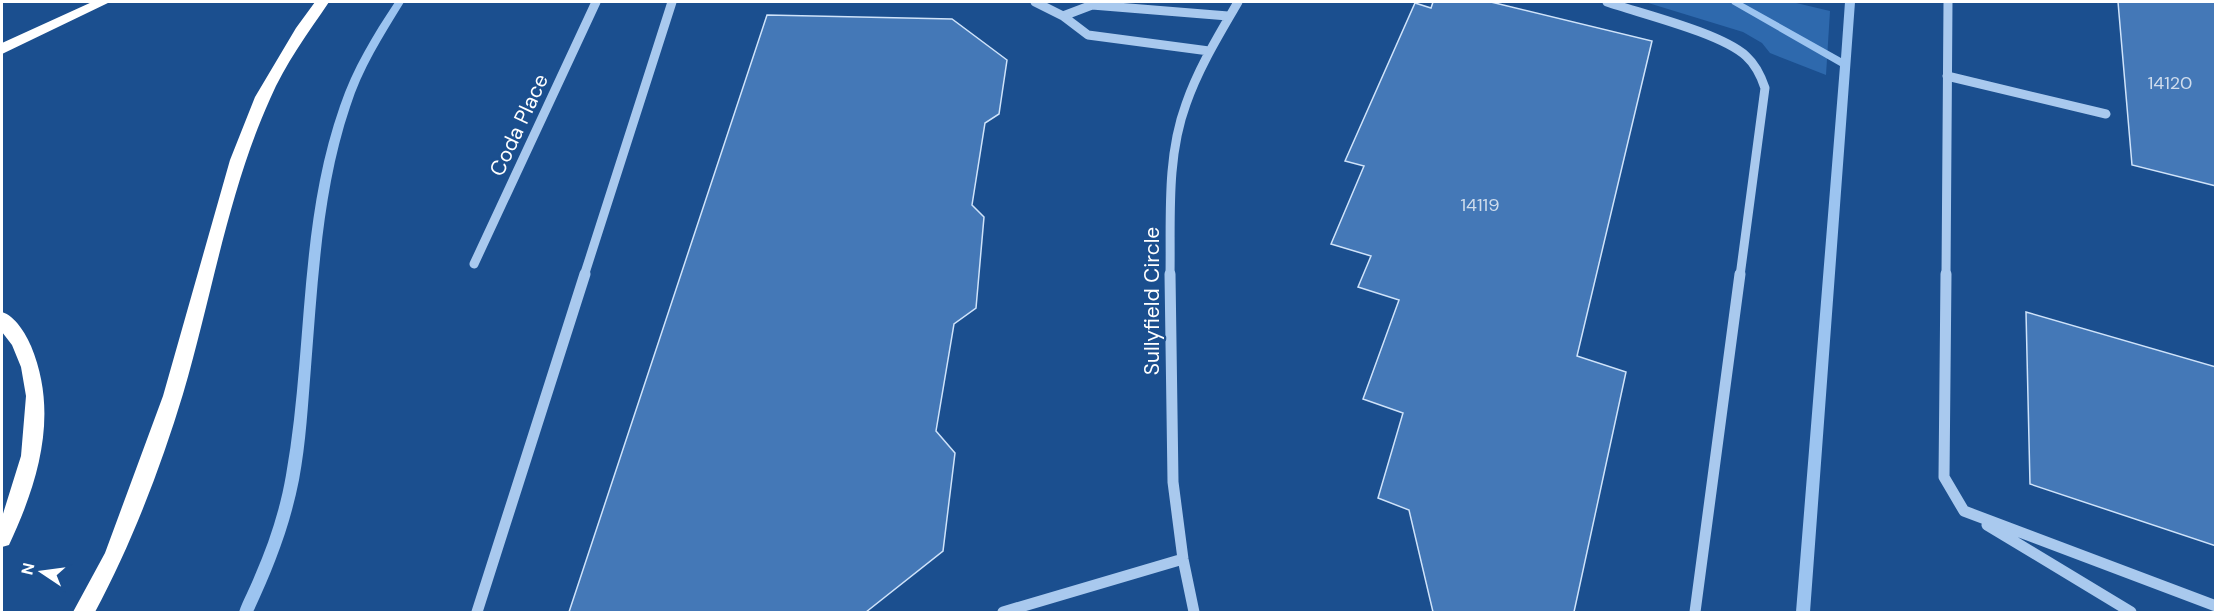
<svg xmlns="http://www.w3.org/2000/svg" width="2217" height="614" viewBox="0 0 2217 614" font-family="'DM Sans',sans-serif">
<rect width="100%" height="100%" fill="#1b4f8f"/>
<path fill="#2e69ad" d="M1645,2h147l38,9 -4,64 -56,-22 -8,-10 -19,-11z"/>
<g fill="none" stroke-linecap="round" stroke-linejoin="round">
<path fill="#9cc4f0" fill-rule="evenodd" d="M395,2h9c-21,34 -42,67 -54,105 -28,83 -32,173 -39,260 -3,37 -5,76 -12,113 -9,46 -26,90 -46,132h-14c4,-12 11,-24 16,-37 14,-32 25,-65 31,-100 22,-122 12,-250 54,-369 13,-38 33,-71 55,-104z
M1731,2h10l100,56 4,-56h10l-45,610h-14l44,-546 -108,-62z"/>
</g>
<path fill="#4478b7" stroke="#cfe3fa" stroke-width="1.5" d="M1433,2h58l161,39 -75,315 49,16 -52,240h-141l-24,-102 -31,-12 25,-85 -40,-14 36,-99 -41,-13 13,-31 -40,-12 33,-78 -19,-5 70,-158 16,5z
M2118,2h98v184l-84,-21z
M767,15l185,4 55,41 -8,54 -14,9 -13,82 12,12 -8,91 -22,16 -18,107 19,22 -12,98 -77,61h-297z
M2026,312l190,55v179l-186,-62z"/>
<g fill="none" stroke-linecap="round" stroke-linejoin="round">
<path stroke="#a9c9ee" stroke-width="9" d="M1035,2l28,14 25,19 121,16
M1607,2c35,12 114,31 139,54 10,9 15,20 19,32l-25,188
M1063,16l29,-11 136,11
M1947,76l159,38
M474,264l122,-262
M584,276l88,-274
M1170,276c1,-57 -4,-118 16,-172 13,-37 33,-69 52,-102
M1946,276l2,-274"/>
<path stroke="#a9c9ee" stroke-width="11" d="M1170,274l3,208 10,77 11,53
M1946,274l-2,203 20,34 252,95
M1987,525l144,87
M477,612l108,-338
M1003,612l180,-53
M1695,612l45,-338"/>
<path fill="#fff" fill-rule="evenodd" d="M92,2h18l-108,52v-11z
M315,2h14c-21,31 -44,62 -59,97 -42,93 -58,197 -87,295 -22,73 -52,151 -88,218h-22l32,-59 58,-157 67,-236 25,-63 41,-69z
M2,312c13,4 24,22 29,34 28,67 8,135 -22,199l-7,2v-30l19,-61 5,-60 -5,-29 -9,-22 -10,-13z"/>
</g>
<g text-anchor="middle" stroke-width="4.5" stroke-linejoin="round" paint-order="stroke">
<g font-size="18" fill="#d0dded">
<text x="2170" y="89">14120</text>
<text x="1480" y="211">14119</text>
</g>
<g font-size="21" fill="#fff" stroke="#1b4f8f">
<text transform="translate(519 125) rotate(-65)" y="7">Coda Place</text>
<text transform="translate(1152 301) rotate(-90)" y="7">Sullyfield Circle</text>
</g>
</g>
<rect width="2217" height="614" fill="none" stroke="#ffffff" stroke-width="6"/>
<g transform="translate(42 572) rotate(283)" stroke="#1b4f8f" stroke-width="4.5" paint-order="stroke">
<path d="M0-4.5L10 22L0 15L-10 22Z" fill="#ffffff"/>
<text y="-9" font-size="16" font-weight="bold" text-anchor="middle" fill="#ffffff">N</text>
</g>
</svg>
